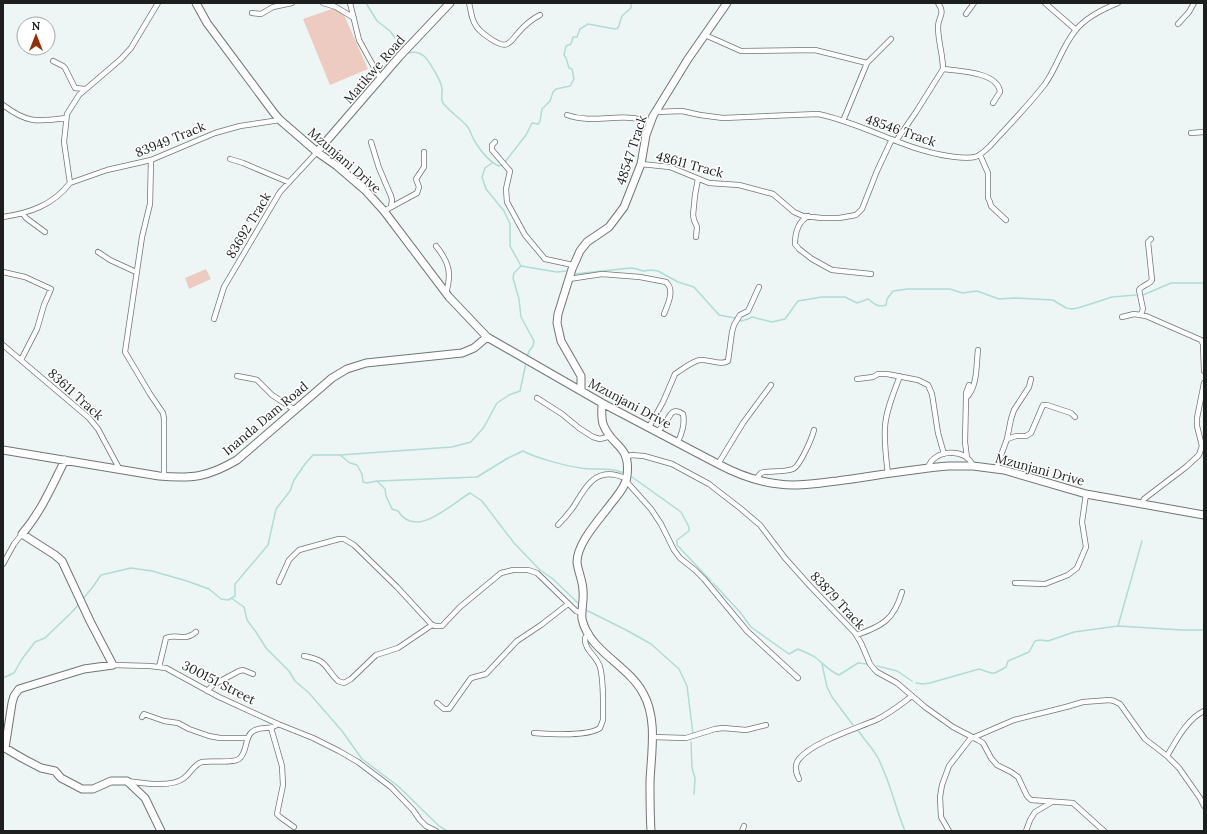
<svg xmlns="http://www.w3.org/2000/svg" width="1207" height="834" viewBox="0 0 1207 834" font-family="Lora,serif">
<rect width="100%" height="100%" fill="#eef6f5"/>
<path fill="#edcbc1" d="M340,6l28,63 -38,16 -27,-66z
M206,269l5,10 -22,10 -4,-11z"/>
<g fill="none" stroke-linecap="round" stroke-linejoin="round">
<path stroke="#afdcd4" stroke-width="1.5" d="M366,3l11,18 13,10 5,7
M399,46l4,3
M406,52l2,1c15,-4 20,7 27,19 3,5 6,10 7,16 1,6 -2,9 1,15 7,9 17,15 24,23 3,4 5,10 7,14 6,10 15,22 25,26l3,-1
M505,162l21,-27 6,-12 6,1 2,-3 2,-12 8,-8 3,-9 3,-3 14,-3 4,-7 -2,-10 -3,-1 -3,-10 -2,-3 2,-9 5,-2 2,-7h4l3,-8 8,-5 27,5 3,-1 4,-12 9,-8v-5
M492,163l-7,5 -3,9 4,12 18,22 6,13v22l11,20 -7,7 -1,5 6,21 2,18 13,24 -1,5 -4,5 -2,6
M521,266l36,6 9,-1
M574,274l57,-6 6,1 6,2 8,-1 7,1 20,11 16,5 25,28 16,3
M1143,295l28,-12h33
M740,320l1,1 7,-2 4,-2 20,5 13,-3 13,-18 24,-4h23l12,6 11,-4c7,5 10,9 18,6l1,-6 6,-8 15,-2h42l12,4 15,-2 22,8 15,-1 39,2 13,8 6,1 6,-1 34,-11 24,-2
M340,455l112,-8 19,-5 13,-15 13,-24 12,-8 11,-4 6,-28
M632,477l49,35 8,15v4l-12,9v5l34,36
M378,481l99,-4 31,-19 15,-7c13,7 43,15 58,17 15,3 27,-2 43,5
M713,583l27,29 11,15 38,27 9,-5c6,3 13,5 18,9 8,6 13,13 23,17l19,-12 9,1
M231,598l13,9 3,13 9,12 10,16 23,23 6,10 14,12 33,38 20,28 36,27 41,40 8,5
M82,600l10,-12 9,-13 30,-7 21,3 35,10 22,8 12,10 7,1 7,-4v-12l33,-39 8,-36 14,-18 4,-11 11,-16 8,-9h27l10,8 7,2 5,9 1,8 4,1 10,-2 8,8 1,7 6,13 6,2c18,29 53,-7 72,-18l12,8 32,42 26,27 13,9 25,24
M586,610l42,21 23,13 28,25 8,17 6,48
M1118,626l24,-85
M822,664l5,23 5,10 21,28
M877,666l20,5 15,10
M3,678l11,-5 8,-14 13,-17 10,-4 27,-26 8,-9
M916,683l7,1 7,-1 49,-14 12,4h4l11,-6 2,-6 21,-9 6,-11 5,-1 8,1 26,-9 44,-6 64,4h22
M858,730c6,10 15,18 20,28 12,23 17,49 27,73
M691,742l1,26 3,10 -1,16"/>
<defs>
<path id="street" d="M323,3l13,4 18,11
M350,3l9,37 21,38
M469,3c2,7 2,15 6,21 3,7 25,24 32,20 5,-2 8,-8 11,-11 6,-7 14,-14 22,-18
M1045,3l31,27
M252,13l9,1 12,-7 19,-4
M966,14l8,-11
M1178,24l11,-12 5,-9
M705,35l36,16 74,-1 52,13
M53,61l10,5 2,2 10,20 10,1
M943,69c16,2 55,3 57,23l-7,11
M3,105c24,18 33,17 63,13
M656,112l26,-1 18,4 23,3 95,-4c45,9 84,35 130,42 9,1 18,3 27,1 6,-2 10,-6 15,-11 18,-20 38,-40 55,-62 12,-17 17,-37 30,-53 10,-13 28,-22 43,-28
M567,115c28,10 54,-4 83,7
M843,121l24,-58 24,-24
M1191,133l13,-1
M896,141l20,-29 27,-43c0,-14 -5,-28 -5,-42 0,-11 8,-12 0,-24
M371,142l8,26 12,28 1,4 -1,7
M495,142l-3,3v5l18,21 -4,18 1,13 18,33 20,24 28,6
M980,155l8,18v25l2,4 1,4 15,14
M230,159l13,4 45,19
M151,160l-1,44 -8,33 -17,115 25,42 13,19 1,6v58
M641,164l29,3 39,16 30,2 34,9 21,18 9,4 19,2h17l17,-3 6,-6 15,-38 15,-32
M70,183l37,-13 44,-10 64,-27 25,-7 40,-6
M384,211l33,-18 2,-6 -3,-8 8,-12v-15
M23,214l3,4 19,14
M808,216c-10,6 -13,17 -13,28l4,5 13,10 20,11 39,4
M3,217c27,-4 50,-12 67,-34l-6,-41 3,-28 12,-19 42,-36 10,-11 27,-45
M696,237l1,-10 -3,-7 -1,-5 2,-20 3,-16
M436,246c13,16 16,27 10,47
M98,252l12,8 26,12
M3,272l22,5 26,12 -7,16 -7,24 -16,31
M569,279l33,-5 38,3 26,5c9,8 2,22 -2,32
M1141,314l2,-5 -4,-19c3,-5 10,-5 13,-10l-4,-38 3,-3
M1122,317l12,-3 12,2 55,24 2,4 1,27
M214,319l10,-32 56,-95 37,-40
M3,345l86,73 9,11 22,41
M237,376l16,3 4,1 15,15 23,15
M857,379l16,-2 5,-3h9l31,6 10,5 4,9 6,39 6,21
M537,398l25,16 17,14 14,9 7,2 11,-3
M966,398v-5l3,-8
M649,427l14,-25 12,-28 3,-2c6,-4 15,-11 22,-12 9,-1 21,6 28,1l4,-29 2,-7 6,-10 8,-4 11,-24
M657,432c2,-3 5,-5 7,-7 6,-8 7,-19 19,-11 2,9 -1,21 -6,29
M1007,439l9,-3h10l5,-3 12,-28h4l24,8 4,4
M627,457l4,-2 13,1 28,8 37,20 31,24 20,17 25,33 25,28 45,47 6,10 9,21 4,5 3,3 20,11 28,24 28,20 25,13 5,3 8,15 6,7 14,7 7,5 9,19 4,4 42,3 31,28
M967,458l-2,-16 1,-44c12,-12 10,-32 12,-48
M718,464l25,-41 28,-38
M928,468c5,-19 38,-21 45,-2
M996,469l11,-30 4,-20 3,-9 15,-23 2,-8
M888,474c-2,-16 -4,-31 -3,-47 1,-17 9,-35 15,-51
M755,480l6,-7 3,-1c9,-1 21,0 29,-3 7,-3 19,-31 21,-39
M626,481l25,28 10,15 13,26 6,8 15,12 9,9 43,52 51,47
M1142,504l2,-5 42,-32 13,-12 3,-9 -5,-20v-8l7,-35
M558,525c6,-6 11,-12 16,-19 14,-23 24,-41 53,-27
M3,564l11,-20 8,-10
M279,582l10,-22 10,-10 40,-11h5l10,6 43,42 35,38 4,1h6l18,-19 41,-34 12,-3h15l9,3 39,38 6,2
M1015,583l30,1 23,-9 9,-7 9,-21 -4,-25 4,-28
M857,635c25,-9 37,-15 45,-43
M304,656c25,5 19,10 34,25l6,2 7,-4 25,-24 22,-7 34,-23
M113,665l37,1 16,2 53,29 59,27 35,14 26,13 19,11 33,25 22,23 7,10 6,6 10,5
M159,667l7,-29c10,-5 19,4 30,-6
M207,691l6,-6 26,-14 4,-1 10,4
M437,703l7,6h5l22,-31 15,-4 31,-33 24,-16 27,-21
M142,717l2,-3 20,7 14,2 11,6 20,7 11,2h28
M271,728l11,38 1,19 -6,29 3,3 14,10
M534,733c16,1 53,4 66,-5l3,-8c0,-15 1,-38 -3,-53 -3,-11 -16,-17 -15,-29l4,-5
M652,737l34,1 29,-9 8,-1 23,2 20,-5
M1167,756c9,-15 20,-37 37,-45
M799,779c-3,-6 -5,-14 0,-20 14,-17 56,-30 77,-39 13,-6 24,-15 36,-24
M127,781c15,2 45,7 57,-3 7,-5 10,-14 18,-16 10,-2 29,2 37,-3 9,-7 5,-21 13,-27 8,-7 19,-1 26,-8
M742,831l2,-5
M949,831l-8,-14 -1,-20 2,-12 7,-19 21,-27 44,-19 52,-13 17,-5 27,-2 4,1 6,3 25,35 22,17 12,12 21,30 4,8
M1026,831l4,-11 5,-8 17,-10"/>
<path id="secondary" d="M196,3l11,20 67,90 6,7 37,32 20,14 28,24 19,21 65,86 38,40 115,66 116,61c19,10 39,18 61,20 19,3 39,-1 58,-3 37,-5 75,-12 112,-15h24l31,4 82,24 118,21
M317,152l82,-95 51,-54
M581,391v-15l-20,-35 -4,-18 1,-9 14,-45 8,-18 7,-9 22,-15 15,-20 17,-43 5,-29 7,-19 35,-57 39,-56
M602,403c0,6 -1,14 1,21 9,24 28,20 24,52 -1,11 -11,21 -17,29 -11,15 -33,38 -33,57 1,10 6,19 6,29 1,10 -2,19 -1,28 7,32 46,46 61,74 15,26 8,61 7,89 0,17 0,33 1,49
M3,450l156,26c33,3 49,1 78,-16l95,-82 15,-9 19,-6 96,-10 12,-5 13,-11
M65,460c-13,26 -24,52 -43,74l33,21 7,6 28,60 23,44 -29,4 -65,20 -5,7 -2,7 -7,45 17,10 19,10 14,3 6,7 21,11h11l18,-8h16l18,17 16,33"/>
</defs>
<use href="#street" stroke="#6f7775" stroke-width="6"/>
<use href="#secondary" stroke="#6f7775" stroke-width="9"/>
<use href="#street" stroke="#fff" stroke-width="4.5"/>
<use href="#secondary" stroke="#fff" stroke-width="7"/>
</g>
<g text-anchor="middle" stroke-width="3" stroke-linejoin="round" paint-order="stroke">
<g font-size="13" fill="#1c1f1e" stroke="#fff">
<text transform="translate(374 69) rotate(-49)" y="5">Matikwe Road</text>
<text transform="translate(901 130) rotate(19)" y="5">48546 Track</text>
<text transform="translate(170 139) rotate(-22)" y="5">83949 Track</text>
<text transform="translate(631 150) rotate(-72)" y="5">48547 Track</text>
<text transform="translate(345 160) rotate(41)" y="5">Mzunjani Drive</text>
<text transform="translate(690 164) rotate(15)" y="5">48611 Track</text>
<text transform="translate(248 225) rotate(-59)" y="5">83692 Track</text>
<text transform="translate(76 394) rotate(42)" y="5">83611 Track</text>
<text transform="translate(630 403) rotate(28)" y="5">Mzunjani Drive</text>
<text transform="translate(265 418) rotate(-40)" y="5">Inanda Dam Road</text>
<text transform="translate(1040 469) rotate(15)" y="5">Mzunjani Drive</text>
<text transform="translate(838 600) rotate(47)" y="5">83879 Track</text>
<text transform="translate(219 682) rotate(27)" y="5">300151 Street</text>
</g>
</g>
<rect width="1207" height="834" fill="none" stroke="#1c1f1e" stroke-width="8"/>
<g transform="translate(36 36)"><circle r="19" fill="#ffffff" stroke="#a4a5a5"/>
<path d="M0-3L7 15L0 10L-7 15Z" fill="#942e0a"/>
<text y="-6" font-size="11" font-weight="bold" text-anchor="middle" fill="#1c1f1e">N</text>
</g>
</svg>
